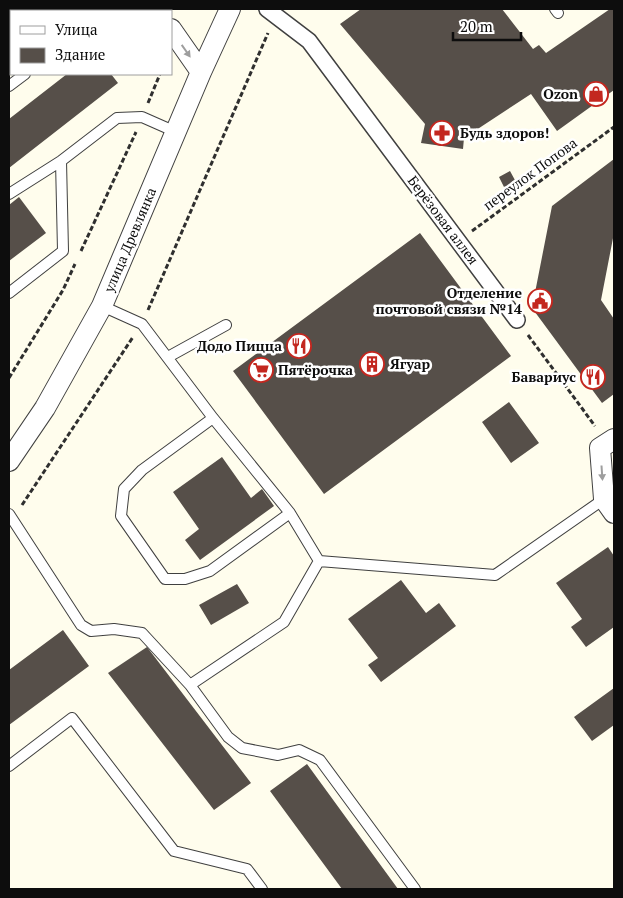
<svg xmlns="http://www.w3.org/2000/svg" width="623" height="898" viewBox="0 0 623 898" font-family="'PT Serif',serif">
<rect width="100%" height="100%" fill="#fffded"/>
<path fill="#564f49" d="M60,9h54l2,2h-54z
M361,9h141l31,40 6,-4 7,8 64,-44h4v81l-57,41 -26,-37 -67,44 -1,11 -42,-6 4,-19 -85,-100z
M67,74h44l7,9 -109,85v-49z
M614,159v74l-13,67 13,19v75l-12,9 -70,-95 20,-102z
M510,171l6,11 -11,7 -6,-12z
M19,197l27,36 -37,28v-56z
M420,233l91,123 -187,138 -91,-123z
M509,402l30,41 -28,20 -29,-41z
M222,457l29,41 11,-9 12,17 -74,54 -15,-20 14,-11 -26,-37z
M608,547l6,9v71l-28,20 -15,-20 11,-8 -26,-36z
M401,580l25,33 13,-10 17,23 -75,56 -13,-17 10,-7 -30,-39z
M237,584l12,19 -38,22 -12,-20z
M63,630l26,36 -80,59v-55z
M147,647l104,136 -37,27 -106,-137z
M614,688v37l-22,16 -18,-24z
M307,764l91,125h-56l-72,-98z"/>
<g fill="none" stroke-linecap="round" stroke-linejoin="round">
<defs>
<path id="service" d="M12,9l1,2
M555,9l3,4
M9,86l16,-12
M9,194l52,-33 56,-43 25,-1 34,15
M9,293l54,-42 -2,-90
M102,306l40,18 71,94 77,95 29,48
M168,357l58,-32
M213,418l-71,52 -18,19 -3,27 44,63h20l25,-8 80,-58
M9,514l72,111 10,6 23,-2 28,4 48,52 38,52 14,11 36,7 21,-5 21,10 95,129
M190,685l94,-63 35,-61 176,14 109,-76
M9,766l63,-48 102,133 73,18 15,20"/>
<path id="pedestrian" d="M267,9l42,32 208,279"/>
<path id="minor" d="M157,9l2,2
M171,29l30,43
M614,439l-14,9 4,51 10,14
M9,461l36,-53 57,-102 99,-234 29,-63"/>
</defs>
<use href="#service" stroke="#404040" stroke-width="12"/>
<use href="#pedestrian" stroke="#404040" stroke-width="18"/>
<use href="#minor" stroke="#404040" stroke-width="22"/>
<path stroke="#2f2f2f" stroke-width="3" stroke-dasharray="5 2.5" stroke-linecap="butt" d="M148,103l12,-29
M472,231l142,-104
M81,251l55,-119
M148,310l120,-277
M528,335l67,91
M9,378l54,-88 12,-26
M22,505l111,-168"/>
<use href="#service" stroke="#fff" stroke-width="10"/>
<use href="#pedestrian" stroke="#fff" stroke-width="15"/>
<use href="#minor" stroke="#fff" stroke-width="20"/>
</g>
<defs><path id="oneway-solid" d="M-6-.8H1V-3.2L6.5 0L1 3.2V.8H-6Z" transform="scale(1.25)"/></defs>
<g fill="#9e9e9e">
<use href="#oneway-solid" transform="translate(186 51) rotate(55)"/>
<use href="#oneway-solid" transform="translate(602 473) rotate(86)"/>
</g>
<defs>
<symbol id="shop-ring" viewBox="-11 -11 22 22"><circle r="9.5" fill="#fff" stroke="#c3271f" stroke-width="1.5"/><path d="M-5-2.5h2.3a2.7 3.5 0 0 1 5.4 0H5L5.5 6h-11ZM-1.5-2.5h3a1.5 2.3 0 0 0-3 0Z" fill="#c3271f"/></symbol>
<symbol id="pharmacy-ring" viewBox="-11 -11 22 22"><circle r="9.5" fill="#fff" stroke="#c3271f" stroke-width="1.5"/><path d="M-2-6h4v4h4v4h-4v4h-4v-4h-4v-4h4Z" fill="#c3271f"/></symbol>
<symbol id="civic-ring" viewBox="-11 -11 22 22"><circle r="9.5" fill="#fff" stroke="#c3271f" stroke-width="1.5"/><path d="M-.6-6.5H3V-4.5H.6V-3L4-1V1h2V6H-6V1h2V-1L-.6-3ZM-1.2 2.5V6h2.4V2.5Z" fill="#c3271f"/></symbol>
<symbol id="restaurant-ring" viewBox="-11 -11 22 22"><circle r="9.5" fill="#fff" stroke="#c3271f" stroke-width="1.5"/><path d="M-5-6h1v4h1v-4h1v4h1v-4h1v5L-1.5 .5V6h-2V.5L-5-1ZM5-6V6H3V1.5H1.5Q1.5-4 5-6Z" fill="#c3271f"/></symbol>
<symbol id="building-ring" viewBox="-11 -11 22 22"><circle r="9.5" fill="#fff" stroke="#c3271f" stroke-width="1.5"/><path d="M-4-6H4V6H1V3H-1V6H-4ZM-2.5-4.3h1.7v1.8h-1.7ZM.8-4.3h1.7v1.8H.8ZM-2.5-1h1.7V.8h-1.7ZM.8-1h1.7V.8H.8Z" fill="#c3271f"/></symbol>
<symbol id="supermarket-ring" viewBox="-11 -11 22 22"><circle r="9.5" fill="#fff" stroke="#c3271f" stroke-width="1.5"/><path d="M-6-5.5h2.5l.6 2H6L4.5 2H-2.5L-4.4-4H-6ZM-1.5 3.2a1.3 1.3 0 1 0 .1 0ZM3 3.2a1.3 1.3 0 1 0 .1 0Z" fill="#c3271f"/></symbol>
</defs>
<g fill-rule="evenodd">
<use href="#shop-ring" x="582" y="80" width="28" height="28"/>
<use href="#pharmacy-ring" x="428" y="119" width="28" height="28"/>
<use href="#civic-ring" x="526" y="287" width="28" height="28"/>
<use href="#restaurant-ring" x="285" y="332" width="28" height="28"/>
<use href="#building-ring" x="358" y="350" width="28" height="28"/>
<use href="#supermarket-ring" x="247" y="356" width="28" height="28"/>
<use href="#restaurant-ring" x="579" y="363" width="28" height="28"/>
</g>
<g text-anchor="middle" stroke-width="5" stroke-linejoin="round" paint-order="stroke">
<g font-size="14" font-weight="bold" fill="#0d0d0d" stroke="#fff" text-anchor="end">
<text x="578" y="99">Ozon</text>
<text x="460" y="138" text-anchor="start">Будь здоров!</text>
<text x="522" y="298">Отделение<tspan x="522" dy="16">почтовой связи №14</tspan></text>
<text x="282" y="351">Додо Пицца</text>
<text x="390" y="369" text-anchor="start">Ягуар</text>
<text x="278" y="375" text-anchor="start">Пятёрочка</text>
<text x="576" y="382">Бавариус</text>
</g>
<g font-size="14" fill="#0d0d0d" stroke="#fff">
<text transform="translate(530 174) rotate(-36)" y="5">переулок Попова</text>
<text transform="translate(443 220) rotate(53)" y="5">Берёзовая аллея</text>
<text transform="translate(130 240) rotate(-67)" y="5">улица Древлянка</text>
</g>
</g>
<rect width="623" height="898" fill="none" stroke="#0d0d0d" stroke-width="20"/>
<rect x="10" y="10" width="162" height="65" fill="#ffffff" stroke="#9e9e9e"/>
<rect x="20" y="26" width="25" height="8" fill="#ffffff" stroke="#9e9e9e"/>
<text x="55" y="35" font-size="15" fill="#0d0d0d">Улица</text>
<rect x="20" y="48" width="25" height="15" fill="#564f49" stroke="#9e9e9e"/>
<text x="55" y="60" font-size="15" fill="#0d0d0d">Здание</text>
<path d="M453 32v8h68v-8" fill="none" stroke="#0d0d0d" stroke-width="2.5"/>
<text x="460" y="32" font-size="15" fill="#0d0d0d" stroke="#ffffff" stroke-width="4" paint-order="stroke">20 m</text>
</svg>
